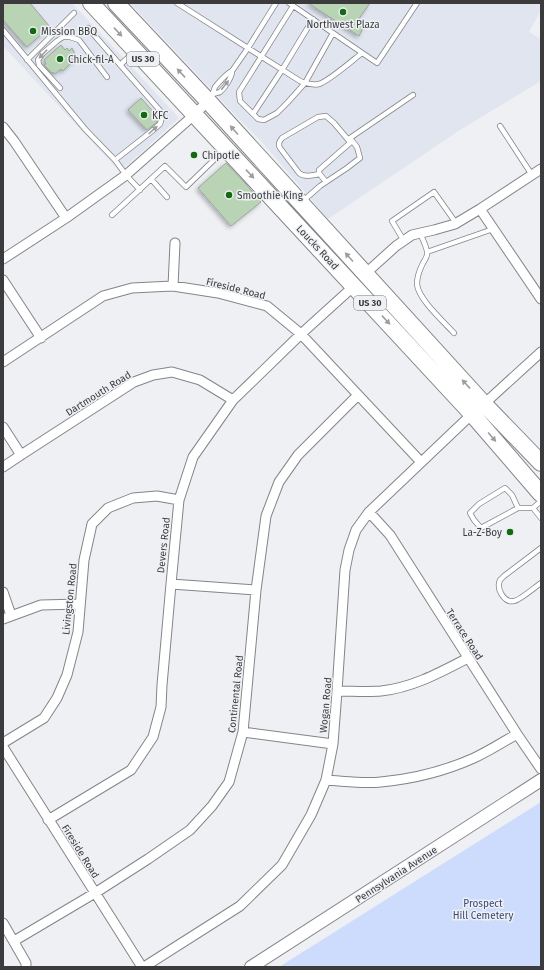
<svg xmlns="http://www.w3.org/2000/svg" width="544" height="970" viewBox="0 0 544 970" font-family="'Fira Sans',sans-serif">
<defs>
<filter id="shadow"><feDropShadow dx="-2" dy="2" stdDeviation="2" flood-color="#0004"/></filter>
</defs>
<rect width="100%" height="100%" fill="#eef0f4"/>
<path fill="#e0e5f0" d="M3,3h69l107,115 -59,54 -117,-126z
M130,3h411v7l-12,22 12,7v42l-81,49 -132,89 -67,-78 -21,-21z"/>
<path fill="#cddbfc" d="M541,802v165h-262z"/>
<path fill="#b8d4b5" stroke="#a0a3a0" filter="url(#shadow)" d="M3,3h27l20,24 -23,20 -24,-27z
M308,3h62l-12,17 7,4 -6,12z
M61,45l4,5 2,-2 2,3 3,-3 3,6 -1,1 2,3 -13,13 -2,-2 -6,5 -2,-2 -1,1 -8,-8 2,-1 -2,-4z
M141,98l17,19 -1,5 -10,8 -19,-20z
M226,163l19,20 16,19 -30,24 -33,-38z"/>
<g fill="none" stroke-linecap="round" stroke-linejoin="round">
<defs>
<path id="lane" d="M177,3l123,78c6,2 12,5 19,3 10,-3 34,-24 43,-31
M289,3l88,60 40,-60
M293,6l-54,86 1,9 18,18 6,1 13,-7 11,-11 17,-19 28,-50
M88,28l75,86 -3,10 -8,7 -37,29
M3,30l82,99 30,31 11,15 14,15
M27,60l47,-47
M120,65l14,-13
M60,88l-21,-23 -1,-5 4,-6 15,-13 6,-4h7l9,3 28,37
M213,94c2,-1 5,-1 7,-2 5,-4 12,-15 12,-21
M210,99c3,-5 3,-7 5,-12 3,-4 12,-14 17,-16l16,-23 28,-45
M253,114l29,-44 31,-51
M500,126l32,49
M320,174c-7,1 -15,4 -21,-1l-19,-25c-2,-4 -1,-6 2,-10l36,-21 8,-1 8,7 16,19
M151,179l16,18
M326,182l-7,-9v-3l32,-28
M303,201l17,-15 27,-18 13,-10 -3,-11 -7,-9 63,-43
M112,215l53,-49 21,21 37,-36
M420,233c2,5 8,16 7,21 0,3 -2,6 -4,9 -3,6 -6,13 -6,21 1,15 27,38 37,49
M404,241l-12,-20 42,-29 22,31
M427,252l66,-23
M541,501l-8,7 8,10
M518,508l-6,-13 -7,-7 -26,16 -9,9 4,7 7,8 37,-20h15
M541,548l-37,28c0,0 -4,4 -4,4 -4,9 4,23 14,21 6,-1 21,-14 27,-18"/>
<path id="street" d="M3,127l11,14 52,77
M480,209l61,90
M3,259l63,-41 60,-43 68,-60 14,-14
M365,274l31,-28 16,-11 22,-5 21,-6 25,-15 61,-40
M3,280l38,58
M173,286l2,-43
M3,362l100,-66 29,-8 41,-2 45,7 49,13 34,28 120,128
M484,404l57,-52
M3,427l18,28
M3,467l18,-12 113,-73 19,-7 19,-3 28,8 33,20
M369,512l21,23 127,199 24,35
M171,584l85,6
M3,592l8,23
M3,619l38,-14 39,-1
M337,691c15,0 30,1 44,0 31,-3 60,-19 87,-33
M243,732l90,12
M3,743l41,-25 13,-20 10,-23 11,-43 6,-72 8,-36 16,-16 25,-10 24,-2 22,4
M3,747l139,220
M326,780c18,1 37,4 55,2 32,-3 64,-11 93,-24 15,-7 29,-16 43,-24
M48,820l83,-50 22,-33 8,-30 1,-22 9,-101 8,-84 14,-43 40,-57 68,-66 53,-48
M3,923l23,40v4
M14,941l81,-48 53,-34 42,-29 22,-24 17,-24 14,-50 13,-142 10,-74 13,-34 19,-27 60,-60
M144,967l96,-61 42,-41 29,-50 15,-35 7,-36 4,-53 8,-121 4,-20 7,-20 13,-18 103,-98"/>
<path id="secondary" d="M251,967l290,-187"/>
<path id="highway" d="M91,3l381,411 69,80
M116,3l92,98 276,303 57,59"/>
</defs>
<use href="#lane" stroke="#838588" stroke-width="6"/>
<use href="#street" stroke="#838588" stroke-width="11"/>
<use href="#secondary" stroke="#838588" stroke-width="14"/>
<use href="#highway" stroke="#838588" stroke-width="18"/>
<use href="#lane" stroke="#fff" stroke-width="4.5"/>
<use href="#street" stroke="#fff" stroke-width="9"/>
<use href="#secondary" stroke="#fff" stroke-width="12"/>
<use href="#highway" stroke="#fff" stroke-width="16"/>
</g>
<defs><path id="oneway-solid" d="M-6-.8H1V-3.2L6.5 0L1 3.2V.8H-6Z"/></defs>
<g fill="#9d9d9e">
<use href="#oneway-solid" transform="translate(118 32) rotate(47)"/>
<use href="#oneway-solid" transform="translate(43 54) rotate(134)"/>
<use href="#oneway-solid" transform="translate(181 73) rotate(-133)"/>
<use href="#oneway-solid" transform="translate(225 85) rotate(-52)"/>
<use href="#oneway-solid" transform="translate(153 130) rotate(-42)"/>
<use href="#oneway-solid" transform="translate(234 130) rotate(-132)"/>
<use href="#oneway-solid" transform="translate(250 174) rotate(47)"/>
<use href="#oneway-solid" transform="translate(349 257) rotate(-132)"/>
<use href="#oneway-solid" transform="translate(386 320) rotate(47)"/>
<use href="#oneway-solid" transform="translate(466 384) rotate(-133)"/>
<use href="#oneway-solid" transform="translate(492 437) rotate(49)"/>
</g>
<g fill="#136a11" stroke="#eef0f4" stroke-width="1.5">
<circle cx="343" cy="12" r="4"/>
<circle cx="33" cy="31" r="4"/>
<circle cx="60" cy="59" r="4"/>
<circle cx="144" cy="115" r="4"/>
<circle cx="194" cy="155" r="4"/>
<circle cx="229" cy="195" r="4"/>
<circle cx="510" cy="532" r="4"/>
</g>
<g text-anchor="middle" stroke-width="3" stroke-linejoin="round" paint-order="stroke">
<g fill="#eef0f4" stroke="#717174" stroke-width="1">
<rect x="127" y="52" width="32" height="14" rx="3"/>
<rect x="354" y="296" width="32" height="14" rx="3"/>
</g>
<g font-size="9" font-weight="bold" fill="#3b3b3d">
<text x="143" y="62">US 30</text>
<text x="370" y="306">US 30</text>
</g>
<g font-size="10" fill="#3b3b3d" stroke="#eef0f4" text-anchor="start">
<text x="343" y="28" text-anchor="middle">Northwest Plaza</text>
<text x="41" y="35">Mission BBQ</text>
<text x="68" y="63">Chick-fil-A</text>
<text x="152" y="119">KFC</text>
<text x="202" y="159">Chipotle</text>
<text x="237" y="199">Smoothie King</text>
<text x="502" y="536" text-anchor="end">La-Z-Boy</text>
</g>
<g font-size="10" fill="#3b3b3d" stroke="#eef0f4">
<text transform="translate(318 247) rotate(47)" y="4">Loucks Road</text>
<text transform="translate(236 288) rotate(14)" y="4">Fireside Road</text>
<text transform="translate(98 393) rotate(-32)" y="4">Dartmouth Road</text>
<text transform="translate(163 545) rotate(-84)" y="4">Devers Road</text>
<text transform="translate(69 599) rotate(-84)" y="4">Livingston Road</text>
<text transform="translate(465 634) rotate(57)" y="4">Terrace Road</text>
<text transform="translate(235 694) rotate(-84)" y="4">Continental Road</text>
<text transform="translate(325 705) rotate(-85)" y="4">Wogan Road</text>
<text transform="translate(81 851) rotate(58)" y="4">Fireside Road</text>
<text transform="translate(396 874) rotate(-33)" y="4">Pennsylvania Avenue</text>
</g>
<g font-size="10" fill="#384978" stroke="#eef0f4">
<text x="483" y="907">Prospect<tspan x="483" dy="12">Hill Cemetery</tspan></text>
</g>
</g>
<rect width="544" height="970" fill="none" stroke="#3b3b3d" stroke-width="8"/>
</svg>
